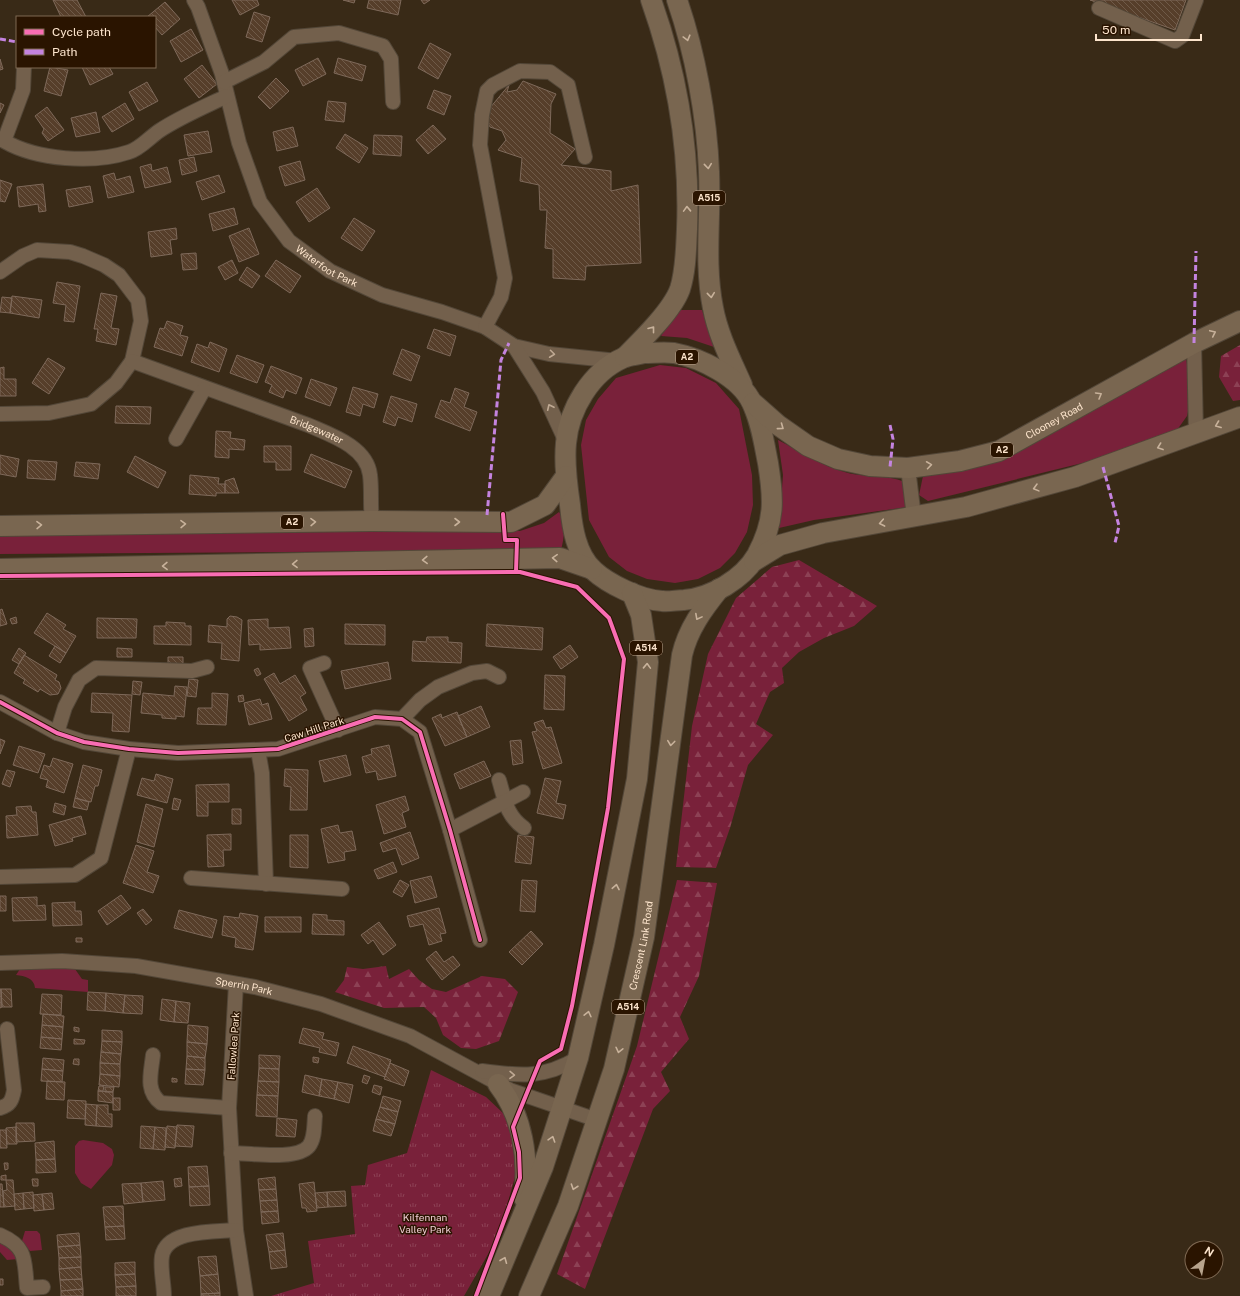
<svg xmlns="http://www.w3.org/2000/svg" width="1240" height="1296" viewBox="0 0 1240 1296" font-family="'Public Sans',sans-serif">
<defs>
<pattern id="forest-firs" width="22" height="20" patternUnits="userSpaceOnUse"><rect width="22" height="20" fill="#79213a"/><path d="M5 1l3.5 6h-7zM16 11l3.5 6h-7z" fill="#8d4155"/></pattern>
<pattern id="park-tufts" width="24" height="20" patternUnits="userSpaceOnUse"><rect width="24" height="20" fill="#79213a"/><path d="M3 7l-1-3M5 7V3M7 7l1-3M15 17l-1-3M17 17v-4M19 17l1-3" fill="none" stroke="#8d4155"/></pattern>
<pattern id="building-back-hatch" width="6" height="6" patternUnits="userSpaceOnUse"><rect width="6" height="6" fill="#563e2a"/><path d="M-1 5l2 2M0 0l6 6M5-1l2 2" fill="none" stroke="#6f5a48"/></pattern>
</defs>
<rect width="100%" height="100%" fill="#392a17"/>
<path fill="#79213a" d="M678,310h24l12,37 -27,-9 -26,-2z
M1186,358l6,35 -5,23 -10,14 -70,27 -179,44 -9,-6 4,-19 45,-7 60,-24z
M660,365l26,3 30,15 23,26 13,66 1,30 -6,27 -12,21 -15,15 -22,11 -23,4 -28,-4 -20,-8 -18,-14 -20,-37 -8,-75 5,-25 12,-21 18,-21z
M778,440c23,12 45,27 70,33 15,4 48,2 57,10l3,24 -94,13 -35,8 4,-53z
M559,512c8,9 5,27 2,38l-561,4v-20l520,-3 24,-8z
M20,969h55l7,10 6,1v12l-53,-4c-1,-10 -10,-12 -19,-13z
M83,1140l20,3 9,6 2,6 -2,10 -21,24 -10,-6 -6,-10v-27l4,-5z
M25,1231h12l3,3 2,16 -12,1 -8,-10z
M0,1241l8,4 10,14 -11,1 -7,-8z"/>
<path fill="url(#forest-firs)" d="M1240,345v55l-7,1 -14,-24 2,-21z
M799,560l78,46 -23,20 -30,12 -25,14 -17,16 2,15 -14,9 -14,32 17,11 -25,30 -18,63 -14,40 -40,-1 16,-141 16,-72 28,-56 36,-31z
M677,880l40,3 -18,93 -19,41 9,22 -28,33 9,19 -17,18 -68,180 -28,-15 80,-228z
M386,966l3,13 20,-10 10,11 13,9 14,3 36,-16 23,3 13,13 -19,49 -23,8 -15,-1 -18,-13 -7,-17 -12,-11 -40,1 -49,-16 9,-12 3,-13 16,2z"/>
<path fill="url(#park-tufts)" d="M431,1070l55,27 18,17 10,28 2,31 -17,62 -35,61h-193l43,-13 -6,-42 47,-7 -4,-48 14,-1 3,-20 39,-12z"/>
<path fill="url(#building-back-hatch)" stroke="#7e695a" d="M53,0h24l9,17h-25z
M232,0h25l2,5 -19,10z
M343,0h12l-1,3z
M369,0h32l-3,15 -31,-7z
M421,0h9l-6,4z
M1090,0h96l-11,30z
M165,2l15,17 -18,16 -7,-8v-10h-8z
M254,12l16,5 -8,25 -16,-5z
M191,29l12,21 -22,12 -11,-21z
M430,43l21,11 -13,25 -20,-11z
M318,58l8,16 -23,12 -8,-16z
M338,58l28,8 -4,15 -28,-8z
M0,59l3,10 -3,1z
M202,65l15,19 -18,14 -15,-19z
M50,67l18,3 -7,26 -17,-5z
M82,67h27l4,7 -23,11z
M276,78l13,13 -19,18 -12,-12z
M523,81l33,13 -5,10 -1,29 25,16 -14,16 50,6v20l27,-6 3,78 -55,3 -1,14 -32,-2v-29l-8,-1 2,-38h-7l-1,-25 -19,-4 2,-23 -24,-8 8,-10 -4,-9 -12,-4 -6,-12 25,-30 -2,7 10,-2z
M147,82l11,19 -19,10 -10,-19z
M434,90l17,6 -7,19 -17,-7z
M328,101l18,2 -2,19 -19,-2z
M0,103l4,2 -4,8z
M125,103l9,16 -22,13 -10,-15z
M47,107l17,23 -16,11 -6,-8 2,-4 -9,-13z
M96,112l4,20 -24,5 -5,-19z
M433,125l13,14 -18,15 -12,-14z
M293,127l5,19 -21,5 -4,-19z
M208,131l4,21 -24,4 -4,-21z
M345,134l23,14 -9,15 -23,-15z
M374,135l28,1 -1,20 -28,-2z
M194,157l3,14 -15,4 -3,-15z
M300,161l5,19 -20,6 -6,-19z
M151,164l1,7 15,-4 4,15 -26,6 -5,-21z
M114,173l2,7 14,-4 4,16 -26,6 -5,-22z
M219,175l6,17 -23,8 -6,-18z
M0,180l12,4 -7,18 -5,-1z
M43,184l3,27 -7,1 -1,-8 -19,3 -2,-20z
M90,186l3,16 -24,5 -3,-17z
M317,188l13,20 -21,14 -13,-20z
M234,208l4,16 -25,7 -4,-17z
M354,218l21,13 -13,20 -21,-13z
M176,228l1,11 -7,1 2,14 -21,3 -3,-25z
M249,228l10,26 -20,8 -10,-26z
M196,253l1,16 -14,1 -2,-16z
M232,260l6,13 -13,7 -7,-13z
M276,260l25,16 -11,17 -25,-17z
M247,267l13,9 -8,12 -13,-8z
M57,282l23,4 -6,36 -10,-1 2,-16 -13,-2z
M101,293l16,3 -6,32 8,1 -3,16 -20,-4 2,-12h-4z
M12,296l30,4 -3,18 -29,-5z
M2,297l10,1 -2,15 -10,-1z
M167,321l16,5 -3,9 8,2 -6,19 -28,-9 6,-19 4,1z
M434,329l22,7 -6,20 -23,-8z
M210,342l17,7 -8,23 -28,-10 6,-18 11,4z
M402,349l18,7 -9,25 -18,-7z
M237,355l27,10 -7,18 -27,-10z
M48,358l17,10 -16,26 -17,-11z
M271,366l31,12 -6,16 -10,-4 -3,8 -14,-6 3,-7 -7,-3z
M4,367v12h12v17h-16v-28z
M311,379l26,9 -7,18 -25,-9z
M353,387l25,7 -4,14 -11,-4 -3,12 -14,-4z
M455,388l14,5 -5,14 13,5 -7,19 -35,-14 6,-17 9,3z
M391,396l26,8 -5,18 -14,-5 -3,9 -12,-4z
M116,406l35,1 -1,17 -35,-1z
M216,431l15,1 -1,6 15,2 -1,10 -15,-1v9l-14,-1z
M264,446h27v24h-15v-8h-12z
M311,454l41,17 -7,17 -41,-16z
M0,455l19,4 -3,18 -16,-3z
M135,456l31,16 -8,16 -31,-16z
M28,460l29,2 -2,18 -28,-2z
M76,462l24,2 -2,15 -24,-3z
M190,475l29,3 -1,6h7v9h-9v3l-27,-2z
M234,478l5,15h-14v-12z
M2,609l5,15 -7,2v-16z
M47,613l19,12 -3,4 13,7 -10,17 -32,-20z
M230,616l7,1 5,3 -3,41 -18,-2 1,-16 -14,-1 1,-17 18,2v-8z
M16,617l1,6 -5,1 -2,-5z
M97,618l40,1 -1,19h-39z
M268,619v9l21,-1 2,21 -31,2v-6l-11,1 -1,-25z
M166,622l19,1v3h6v19l-37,-1v-18h12z
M345,624l40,1v20l-40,-1z
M487,624l56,4 -1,22 -56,-4z
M313,628l1,18 -9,1 -1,-18z
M427,637h21v5l14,1 -1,20 -49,-2 1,-20 13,1z
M570,645l8,12 -17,12 -8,-12z
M55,646l11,7 -6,10 -11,-7z
M19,648l7,5 -7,11 -7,-4z
M117,648l15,1v8h-15z
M24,655l33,20 -2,5 4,2 2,6 -3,6 -8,1 -10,-6 -2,3 -15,-9 2,-3 -11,-7z
M168,657h15v9l-15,-1z
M388,662l3,17 -46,10 -4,-18z
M258,668l3,6 -4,2 -3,-6z
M274,673l6,11 15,-9 11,18 -6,4 7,13 -18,11 -25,-42z
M545,675l20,1 -1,34 -20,-1z
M189,679l9,1 -2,17 -9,-1z
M133,681l9,1 -2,13 -8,-1z
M175,686l12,1 -3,30 -8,-1v3l-14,-1v-3l-21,-2 2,-20 31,3z
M92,693l40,2 -3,37 -17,-1 1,-18 -22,-1z
M212,693l16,1 -2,31 -29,-1 1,-16h14z
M243,695l1,6 -5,1 -1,-6z
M260,699l2,6 6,-2 4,16 -23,6 -5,-22z
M481,706l9,21 -23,10 -9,-21z
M457,712l10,25 -22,9 -13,-28 9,-4 1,4z
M543,720l3,8 5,-1 11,36 -19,6 -11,-37 5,-1 -3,-8z
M0,739l5,2 -5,13z
M521,740l2,23 -10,2 -3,-24z
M389,745l7,31 -18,4 -2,-9 -10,2 -4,-16 10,-3 -1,-5z
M19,746l26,8 -7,19 -25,-8z
M346,755l5,20 -27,7 -5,-21z
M53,758l20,6 -9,29 -18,-6 2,-7 -8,-2 4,-13 6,2z
M484,761l7,15 -31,13 -6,-15z
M83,765l19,5 -4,16h-3l-4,16 -16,-4z
M285,769l23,1 -1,40h-17l1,-23 -7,-1z
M7,770l8,2 -5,15 -8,-3z
M156,774l17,5 -6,24 -30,-8 5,-17 12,3z
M545,778l16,3 -5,22 10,2 -3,14 -26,-6z
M229,784v18h-21v14h-11l-1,-31z
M405,796l4,14 -7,3 4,14 -22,7 -8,-29z
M75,798l14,4 -2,8 -14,-3z
M174,798l7,2 -3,10 -6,-1z
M55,803l11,3 -2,9 -11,-3z
M146,804l17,5 -9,38 -17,-5z
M31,806l1,6h4l2,23 -31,3 -1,-22 11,-1 -1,-8z
M232,809h9v15h-9z
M81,816l5,18 -14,4 1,3 -18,5 -6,-21z
M338,825l2,8 12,-2 4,19 -12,2 1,8 -17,3 -7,-34z
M410,832l9,26 -17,7 -6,-17 -13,4 -3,-9z
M231,834v16h-8l1,16 -16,1 -1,-32z
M290,835h18v33l-18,-1z
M518,835l16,2 -3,27 -16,-2z
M136,845l18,6 -7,21 12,4 -6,17 -30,-10z
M393,862l4,10 -19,7 -4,-9z
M431,876l6,21 -22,6 -5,-22z
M400,880l9,5 -7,12 -9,-5z
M522,880l15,1 -2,31 -15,-1z
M121,895l10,13 -24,17 -9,-14z
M0,896h6v15h-6z
M37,897v9l8,-1 1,15 -33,1 -1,-23z
M75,902v9h6l1,14 -29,1 -1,-23z
M439,908l7,25 -6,1 2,7 -13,4 -6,-21 -13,3 -3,-11z
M143,909l9,11 -6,5 -9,-12z
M179,910l38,10 -5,18 -38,-10z
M240,913l18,3 -5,34 -18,-3 1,-9 -14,-3 2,-19 15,2z
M313,914l14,1v5l17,1v14l-32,-1z
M265,917h36v15h-36z
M379,922l17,23 -13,10 -10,-15 -5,4 -7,-9z
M531,931l12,13 -21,21 -13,-13z
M76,938h6v4h-6z
M436,951l8,11 9,-6 7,9 -18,15 -16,-21z
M0,989h1l1,18 -2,1z
M1,989h10l1,18h-10z
M88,992l18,1 -1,18 -18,-1z
M106,993l19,2 -2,18 -18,-2z
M42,994l20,1 -1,20 -21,-1z
M125,995l18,1 -1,18 -19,-1z
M162,999l14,2 -2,21 -14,-2z
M176,1001l14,2 -2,20 -14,-1z
M43,1014l21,2 -1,11 -21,-2z
M42,1025l21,2 -1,12 -21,-2z
M188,1025l20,2 -1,17 -20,-2z
M74,1027l5,1v4l-5,-1z
M303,1028l21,5 -2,6 17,4 -3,13 -17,-4 1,-4 -21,-5z
M102,1030l20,1v11l-20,-1z
M41,1037l21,2 -1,11 -21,-2z
M74,1039l11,1 -1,4h-10z
M102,1041l20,1 -1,12 -20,-2z
M187,1042l20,2 -2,14 -18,-2z
M353,1046l38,14 -6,17 -38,-14z
M101,1052l20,2 -1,10 -20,-1z
M259,1055l21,1 -1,13 -20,-1z
M187,1056l18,2v12l-19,-1z
M313,1057l6,1 -1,5 -5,-1z
M43,1058l21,2 -1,11 -21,-2z
M74,1059h5v6l-6,-1z
M100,1063l20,1v12l-20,-2z
M390,1063l19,8 -5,15 -20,-7z
M259,1068l20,1v13l-21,-1z
M42,1069l21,2 -1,11 -21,-1z
M186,1069l19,1 -2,15 -18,-1z
M100,1074l20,2 -1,11 -20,-2z
M305,1075l17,4 -3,17 -17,-4z
M364,1075l6,2 -3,7 -5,-2z
M172,1078l5,1v3h-5z
M322,1079l16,3 -4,17 -15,-3z
M47,1081l18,1 -1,18 -18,-1z
M258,1081l21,1 -1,14 -21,-1z
M338,1082l15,3 -4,18 -15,-4z
M374,1085l8,2 -2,8 -8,-3z
M99,1086h5l-1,5h-5z
M105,1087h9l-1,5h-8z
M98,1091l15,1v11l-15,-2z
M257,1095l21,1 -1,21 -21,-1z
M383,1096l18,5 -3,11 -18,-5z
M113,1098h7v12h-7z
M68,1100l18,1 -1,18 -18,-1z
M86,1104l11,1 -1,21 -11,-1z
M97,1105h11v9h4v13l-16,-1z
M380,1107l18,5 -3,12 -19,-5z
M277,1118l20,2 -2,17 -19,-1z
M376,1119l19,5 -4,12 -18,-5z
M16,1123h18l1,18 -19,1z
M177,1125l17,1 -2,21 -17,-1z
M141,1126l14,1 -2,22 -13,-1z
M167,1126l10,1 -2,21 -10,-1z
M16,1127l1,17h-10l-1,-16z
M155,1127l11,1 -1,22 -12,-1z
M0,1130h6l1,18h-7z
M54,1141l1,18 -19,1 -1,-17z
M55,1159l1,13 -20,1v-13z
M4,1163h4v6l-3,1z
M207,1166l2,20 -20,1 -1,-20z
M6,1175v5h-5v-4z
M275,1177l1,12 -17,1 -1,-11z
M181,1178l1,8 -7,1 -1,-8z
M32,1179h6v7h-5z
M6,1180h7l2,26 -11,1 -1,-16 4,-1z
M163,1181l2,19 -22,2 -2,-19z
M314,1182l3,29 -10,1 -1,-4h-4l-3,-24z
M141,1183l2,19 -19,2 -2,-20z
M0,1184h2l2,23h-4z
M209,1186l1,19 -20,1 -1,-19z
M276,1189l1,11 -17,1 -1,-11z
M345,1191l1,15 -18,1 -1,-15z
M33,1192l1,16 -10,1 -1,-16z
M327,1192l1,15 -11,1 -2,-15z
M23,1193l1,16 -9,1 -1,-16z
M52,1193l2,16 -10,1 -2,-16z
M42,1194l2,16 -10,1 -1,-16z
M277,1200l1,11 -17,1 -1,-11z
M123,1206l1,20 -19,1 -2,-20z
M278,1211l1,11 -17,2 -1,-12z
M124,1226l1,13 -19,1 -1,-13z
M79,1233l1,12 -22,2 -1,-12z
M283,1233l2,17 -16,2 -3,-17z
M80,1245l1,12 -22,1 -1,-11z
M285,1250l2,17 -16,2 -2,-17z
M216,1256l2,18 -18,2 -2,-19z
M81,1257v10l-22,2v-11z
M135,1262v12l-20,1v-12z
M81,1267l1,12 -22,1 -1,-11z
M135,1274l1,12 -20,1 -1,-12z
M218,1274l2,19 -19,1 -1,-18z
M0,1279h3v6h-3z
M82,1279l1,10 -22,2 -1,-11z
M136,1286v10h-20v-9z
M83,1289v7h-22v-5z
M220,1293v3h-19v-2z"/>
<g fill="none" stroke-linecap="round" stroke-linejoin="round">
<defs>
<g id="minor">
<path id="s1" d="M194,0l4,7 24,67 17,69 21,59 29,39 41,30 52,24 60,17 43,15 29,19 35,8 69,7"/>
<path d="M1099,8l76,33 7,-5 14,-36"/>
<path d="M24,67l-1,23 -19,51c33,19 89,23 125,11 11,-3 21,-15 30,-21 21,-14 45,-24 68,-35"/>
<path d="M224,82l40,-20 30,-25 45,-4 44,13 8,13 2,43"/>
<path d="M0,272l23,-16 14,-6 33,2 13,4 21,9 15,10 19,25 3,21 -9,40 -16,22 -25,21 -42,9 -49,1"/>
<path d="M485,327l16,-30 4,-19 -25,-133 2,-30 5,-24 6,-6 27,-14 30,1 18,13 17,72"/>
<path d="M1194,343l2,90"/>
<path d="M514,346l29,46 23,50"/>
<path id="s2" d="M132,361l176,64c23,10 59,22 62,50 2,15 0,31 2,46"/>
<path d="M176,439l28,-50"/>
<path d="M908,468l6,49"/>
<path d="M324,663l-14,5 28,62"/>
<path d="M0,702l57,31 27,9 45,7 49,4 100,-4 97,-32 27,2 18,13 30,98 30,110"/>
<path d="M402,719l18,-19 18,-13 34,-14 15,-2 12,6"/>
<path d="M57,733l8,-26 14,-27 17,-12 96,3 15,-4"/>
<path d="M258,750l4,23 4,111"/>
<path d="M499,780c6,20 7,35 25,48"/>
<path d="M450,830l73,-38"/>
<path d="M0,877l75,-2 26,-17 28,-109"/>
<path d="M191,878l151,11"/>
<path id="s3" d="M0,963l62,-2 74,5 119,21 66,17 89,32 100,54 87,30"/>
<path d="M236,984l-7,124 7,122 10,66"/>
<path d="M153,1055c-2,18 -8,36 8,48l68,5"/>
<path d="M482,1071c38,5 61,8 96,-13"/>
<path d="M0,1108c10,-3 12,-7 14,-18l-7,-61"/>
<path d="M231,1153c18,0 66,8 78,-7 6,-8 5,-20 6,-30"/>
<path d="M0,1235c28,12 24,26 27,53l16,-1"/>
<path d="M164,1296c0,-12 -4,-28 -2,-40 5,-27 54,-24 74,-26"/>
</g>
<g id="highway">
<path d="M677,0c18,52 30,117 32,172 2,46 -5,91 4,136 5,27 18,52 29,77"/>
<path d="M644,353c10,0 21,-1 30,0 27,5 66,24 78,50 9,19 12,40 16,60 6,37 7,58 -11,92 -14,24 -46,43 -73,45 -7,0 -15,2 -22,1 -21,-1 -54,-17 -69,-31 -17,-16 -21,-43 -23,-65 -3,-20 -6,-41 -4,-62 3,-34 25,-71 57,-85 6,-3 15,-3 21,-5z"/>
<path d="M625,357c16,-16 47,-46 55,-68 6,-19 6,-40 7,-60 3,-77 -10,-156 -36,-229"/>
<path id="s4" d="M753,403l25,22 30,21 30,13 32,7 38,2 52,-7 39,-10 195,-108 46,-22"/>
<path d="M0,526l372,-5 139,1 34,-17 21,-29"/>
<path d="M754,561l26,-16 43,-12 143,-26 109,-30 165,-60"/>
<path d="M0,569l560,-11 32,11"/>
<path d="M498,1084c25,32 31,75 26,114"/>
<path d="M489,1296l54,-129 19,-59 16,-50 26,-113 33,-166 11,-117 -7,-47 -9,-22"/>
<path id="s5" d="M529,1296l39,-90 46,-137 30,-132 38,-282c6,-26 21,-46 37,-66"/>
</g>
</defs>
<use href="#minor" stroke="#534738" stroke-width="16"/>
<use href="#highway" stroke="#534738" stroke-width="22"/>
<use href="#minor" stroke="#73604c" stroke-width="14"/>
<use href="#highway" stroke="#796650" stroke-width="20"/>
<path stroke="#c483df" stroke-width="3" stroke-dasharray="6 3" stroke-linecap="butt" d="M0,39l17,3
M1194,343l2,-92
M890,425l3,14 -3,28
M1103,467l16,59 -4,17
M487,515l14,-155 8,-17"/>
<defs>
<path id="cycleway" d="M503,514l2,26h12l-1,32
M0,576l520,-4 57,15 32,31 15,41 -16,149 -36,198 -11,43 -21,12 -27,66 6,25 1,26 -44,118
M0,702l57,31 27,9 45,7 49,4 100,-4 97,-32 27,2 18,13 30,98 30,110"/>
</defs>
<use href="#cycleway" stroke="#2a1400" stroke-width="6"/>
<use href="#cycleway" stroke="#f96db3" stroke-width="4"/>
</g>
<defs><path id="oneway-chevron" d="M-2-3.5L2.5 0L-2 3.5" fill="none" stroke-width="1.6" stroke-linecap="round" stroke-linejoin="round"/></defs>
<g stroke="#c8b29b">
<use href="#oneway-chevron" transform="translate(687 38) rotate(75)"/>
<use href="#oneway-chevron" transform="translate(708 166) rotate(84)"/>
<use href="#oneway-chevron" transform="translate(687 209) rotate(-92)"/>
<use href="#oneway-chevron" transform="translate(711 295) rotate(84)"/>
<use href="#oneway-chevron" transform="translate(652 329) rotate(-52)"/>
<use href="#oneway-chevron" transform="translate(1213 333) rotate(-25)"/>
<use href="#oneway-chevron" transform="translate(1099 395) rotate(-30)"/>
<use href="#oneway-chevron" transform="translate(1218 425) rotate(159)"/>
<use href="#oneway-chevron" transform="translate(781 427) rotate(36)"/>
<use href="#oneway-chevron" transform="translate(1160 447) rotate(160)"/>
<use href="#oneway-chevron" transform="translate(929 465) rotate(-8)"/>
<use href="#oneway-chevron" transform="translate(1036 488) rotate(165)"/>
<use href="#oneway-chevron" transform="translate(313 522) rotate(-1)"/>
<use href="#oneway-chevron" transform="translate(457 522)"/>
<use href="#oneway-chevron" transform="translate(882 523) rotate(169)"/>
<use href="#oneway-chevron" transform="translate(183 524) rotate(-1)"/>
<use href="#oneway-chevron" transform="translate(39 525) rotate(-1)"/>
<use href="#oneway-chevron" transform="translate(555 558) rotate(-177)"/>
<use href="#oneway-chevron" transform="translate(425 560) rotate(178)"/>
<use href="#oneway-chevron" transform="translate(295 564) rotate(179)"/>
<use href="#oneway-chevron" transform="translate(165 566) rotate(179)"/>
<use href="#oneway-chevron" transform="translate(698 617) rotate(118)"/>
<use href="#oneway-chevron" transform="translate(647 666) rotate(-88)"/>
<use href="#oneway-chevron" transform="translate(671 743) rotate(97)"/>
<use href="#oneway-chevron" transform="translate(616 887) rotate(-79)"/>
<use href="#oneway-chevron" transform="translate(588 1014) rotate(-77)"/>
<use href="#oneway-chevron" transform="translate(619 1050) rotate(103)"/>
<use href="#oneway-chevron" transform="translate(552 1139) rotate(-72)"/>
<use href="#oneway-chevron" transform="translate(574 1187) rotate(109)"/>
<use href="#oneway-chevron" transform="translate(504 1260) rotate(-68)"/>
</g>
<g stroke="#bfa993">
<use href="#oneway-chevron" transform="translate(552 354) rotate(7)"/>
<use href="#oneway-chevron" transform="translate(550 407) rotate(-115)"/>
<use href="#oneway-chevron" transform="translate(512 1075) rotate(1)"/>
</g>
<g text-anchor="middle" stroke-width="3" stroke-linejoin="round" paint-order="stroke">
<g fill="#2a1400" stroke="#bea690" stroke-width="1">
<rect x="693" y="191" width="32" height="14" rx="3"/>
<rect x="676" y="350" width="22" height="14" rx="3"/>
<rect x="991" y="443" width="22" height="14" rx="3"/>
<rect x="281" y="515" width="22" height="14" rx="3"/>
<rect x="630" y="641" width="32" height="14" rx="3"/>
<rect x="612" y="1000" width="32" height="14" rx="3"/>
</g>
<g font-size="9" font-weight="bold" fill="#fde5cd">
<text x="709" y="201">A515</text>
<text x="687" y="360">A2</text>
<text x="1002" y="453">A2</text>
<text x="292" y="525">A2</text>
<text x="646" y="651">A514</text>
<text x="628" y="1010">A514</text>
</g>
<g font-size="10" fill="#fde5cd" stroke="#2a1400">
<text dy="4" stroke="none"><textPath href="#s1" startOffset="307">Waterfoot Park</textPath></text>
<text dy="4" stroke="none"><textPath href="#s4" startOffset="329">Clooney Road</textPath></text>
<text dy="4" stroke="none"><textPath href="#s2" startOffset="197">Bridgewater</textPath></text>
<text transform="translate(314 729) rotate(-18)" y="4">Caw Hill Park</text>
<text dy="4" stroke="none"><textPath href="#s5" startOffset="369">Crescent Link Road</textPath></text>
<text dy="4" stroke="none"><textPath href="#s3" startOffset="246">Sperrin Park</textPath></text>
<text transform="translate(233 1046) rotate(-86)" y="4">Fallowlea Park</text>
</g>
<g font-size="10" fill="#f0ced4" stroke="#2a1400">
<text x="425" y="1221">Kilfennan<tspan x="425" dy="12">Valley Park</tspan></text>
</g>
</g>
<rect x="16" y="16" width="140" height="52" fill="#2a1400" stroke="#7e6852"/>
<rect x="24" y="29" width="20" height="6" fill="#f96db3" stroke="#7e6852"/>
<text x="52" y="36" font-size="12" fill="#fde5cd">Cycle path</text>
<rect x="24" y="49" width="20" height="6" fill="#c483df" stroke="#7e6852"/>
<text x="52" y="56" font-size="12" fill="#fde5cd">Path</text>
<g transform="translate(1204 1260) rotate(32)"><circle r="19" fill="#2a1400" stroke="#7e6852"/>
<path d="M0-3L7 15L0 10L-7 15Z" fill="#b8a48d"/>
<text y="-6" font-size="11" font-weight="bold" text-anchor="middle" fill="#fde5cd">N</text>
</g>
<path d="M1096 34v6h105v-6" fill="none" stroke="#fde5cd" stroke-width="2"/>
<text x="1102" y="34" font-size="12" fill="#fde5cd" stroke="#2a1400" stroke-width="3" paint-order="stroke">50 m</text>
</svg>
